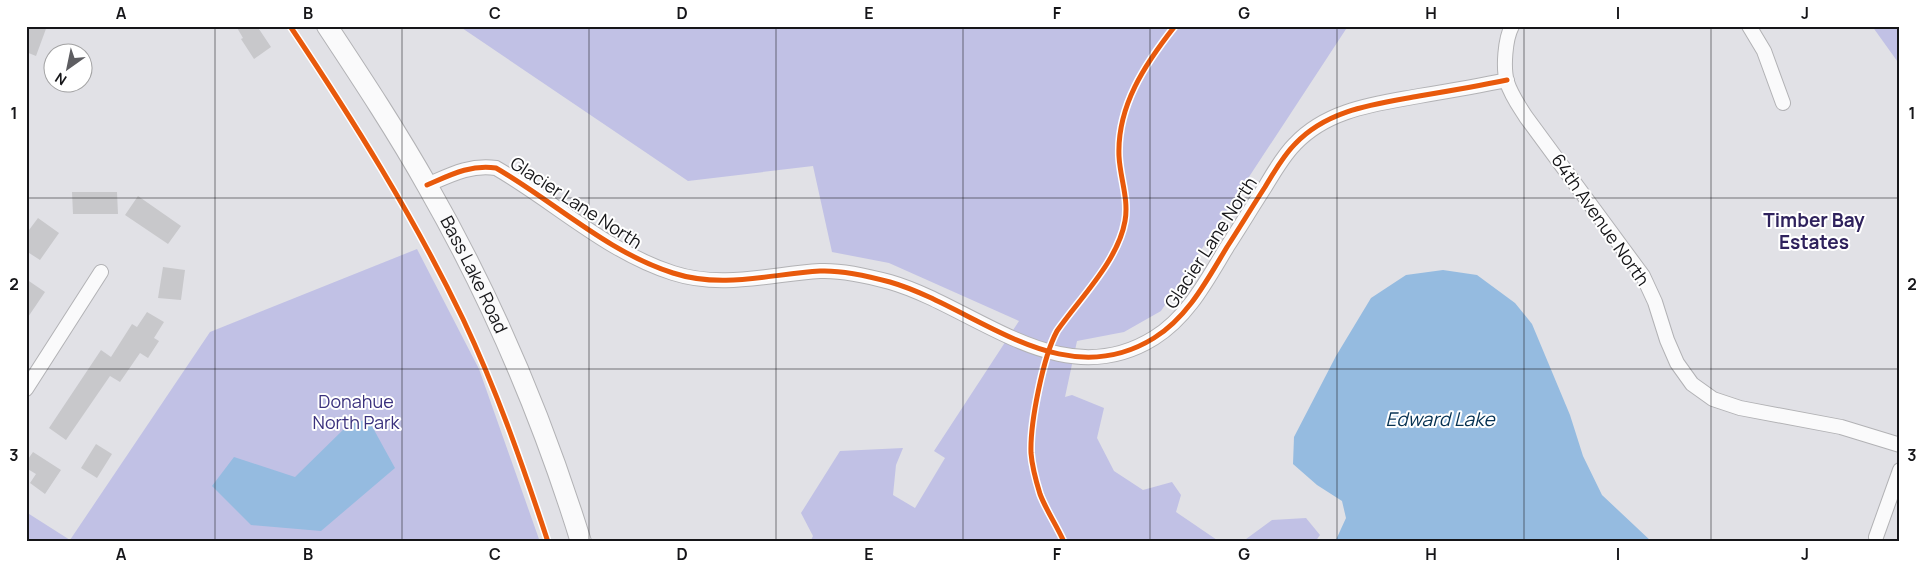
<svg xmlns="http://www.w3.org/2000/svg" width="1926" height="568" viewBox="0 0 1926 568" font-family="Manrope,sans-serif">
<rect width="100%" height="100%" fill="#e1e1e6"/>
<path fill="#c1c1e5" d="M459,26h889l-187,285 -37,21 -47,9 -12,56 7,-2 32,13 -7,30 17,33 29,19 29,-8 9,13 -5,17 44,30h-410l3,-6 -12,-23 39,-62 63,-3 -7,17 -3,30 22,13 30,-50 -11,-7 85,-130 -130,-58 -57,-11 -19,-86 -125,15z
M1872,26h28v39z
M417,249l62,120 61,173h-514v-30l44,28 140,-208z
M1306,518l14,17 -5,7h-73l30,-22z"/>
<path fill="#95bbe0" d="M1443,270l34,5 38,28 17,21 38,91 13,41 19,39 50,47h-317l11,-24 -4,-17 -25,-16 -24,-21 1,-27 42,-81 35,-58 35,-23z
M368,419l27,49 -74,63 -70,-6 -39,-39 22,-29 61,20 53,-52z"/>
<path fill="#c8c8cb" d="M26,26h21l-11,30 -10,-4z
M236,26h21l14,21 -17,12 -13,-20 2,-1z
M72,192h45l1,22h-45z
M138,196l43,30 -13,18 -43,-29z
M38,218l21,15 -19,27 -14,-9v-17z
M163,267l22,3 -4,30 -23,-2z
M26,279l19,13 -19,28z
M147,312l17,10 -10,16 5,3 -11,17 -8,-5 -20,29 -10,-6 -44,64 -17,-12 52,-78 10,7 21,-33 5,3z
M96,444l16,10 -15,24 -16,-10z
M33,452l28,18 -16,24 -15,-11 6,-9 -10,-6v-6z"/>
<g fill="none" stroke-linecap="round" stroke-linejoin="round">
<defs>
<path id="street" d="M1512,26c-7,13 -9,42 -5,56 4,13 12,24 19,35l117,159 12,26 12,38 10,23 15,21 21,15 27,9 101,19 59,18
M1749,26l15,25 19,52
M427,185c23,-10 44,-21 69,-17 59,34 111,84 177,105 49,16 98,1 147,-2 22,-1 48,5 70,11 86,25 171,114 264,56 34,-21 53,-58 73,-91 13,-20 25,-40 38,-60 9,-15 18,-31 30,-43 33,-35 81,-40 124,-48 30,-5 59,-10 88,-16
M26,389l75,-117
M1876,537l24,-67"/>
<g id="secondary">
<path id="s1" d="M327,26c35,53 70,106 101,161 64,112 115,232 153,355"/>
</g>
</defs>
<use href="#street" stroke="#b2b2b5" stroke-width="16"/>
<use href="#secondary" stroke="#b2b2b5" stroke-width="22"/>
<use href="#street" stroke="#fafafb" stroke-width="14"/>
<use href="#secondary" stroke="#fafafb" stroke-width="20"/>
<defs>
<path id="cycleway" d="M290,26c63,94 124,191 173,293 34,72 60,147 85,223
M427,185c23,-10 44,-21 69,-17 59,34 111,84 177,105 49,16 98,1 147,-2 22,-1 48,5 70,11 86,25 171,114 264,56 34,-21 53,-58 73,-91 13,-20 25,-40 38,-60 9,-15 18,-31 30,-43 33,-35 81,-40 124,-48 30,-5 59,-10 88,-16
M1064,542c-7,-16 -18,-32 -24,-48 -4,-13 -8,-28 -9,-41 -1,-30 12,-96 26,-122 23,-33 61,-70 68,-110 4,-22 -5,-43 -6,-65 -2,-50 26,-92 56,-130"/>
</defs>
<use href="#cycleway" stroke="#fff" stroke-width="8"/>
<use href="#cycleway" stroke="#e8590c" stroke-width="5"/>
</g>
<path fill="none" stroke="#161619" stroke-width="1" stroke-opacity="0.55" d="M215,26v516M402,26v516M589,26v516M776,26v516M963,26v516M1150,26v516M1337,26v516M1524,26v516M1711,26v516M26,198h1874M26,369h1874"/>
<g text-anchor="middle" stroke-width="4" stroke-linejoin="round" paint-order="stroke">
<g font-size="18" fill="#161619" stroke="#fff">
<text transform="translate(576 203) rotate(33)" y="6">Glacier Lane North</text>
<text transform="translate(1600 220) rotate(55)" y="6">64th Avenue North</text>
<text transform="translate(1211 243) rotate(-57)" y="6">Glacier Lane North</text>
<text dy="6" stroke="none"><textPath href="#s1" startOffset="289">Bass Lake Road</textPath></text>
</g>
<g font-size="18" fill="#3a317d" stroke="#fff">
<text x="356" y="408">Donahue<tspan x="356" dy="21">North Park</tspan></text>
</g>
<g font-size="19" font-weight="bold" fill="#2f225d" stroke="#fff">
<text x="1814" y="227">Timber Bay<tspan x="1814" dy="22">Estates</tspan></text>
</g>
<g font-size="19" font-style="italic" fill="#053152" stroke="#fff">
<text x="1440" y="426">Edward Lake</text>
</g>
</g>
<rect width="1926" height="568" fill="none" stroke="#ffffff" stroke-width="55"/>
<g transform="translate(68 68) rotate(213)"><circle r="24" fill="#ffffff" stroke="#a2a2a3"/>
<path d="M0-4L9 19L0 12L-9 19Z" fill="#5d5d61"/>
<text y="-8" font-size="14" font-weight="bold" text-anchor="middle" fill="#161619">N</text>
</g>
<rect x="28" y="28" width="1870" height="512" fill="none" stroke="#161619" stroke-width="2"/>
<g font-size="16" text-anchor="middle" font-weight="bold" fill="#161619">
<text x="121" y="19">A</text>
<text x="308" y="19">B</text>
<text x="495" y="19">C</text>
<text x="682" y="19">D</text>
<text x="869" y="19">E</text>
<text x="1057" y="19">F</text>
<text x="1244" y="19">G</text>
<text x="1431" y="19">H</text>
<text x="1618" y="19">I</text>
<text x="1805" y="19">J</text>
<text x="14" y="119">1</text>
<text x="1912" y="119">1</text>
<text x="14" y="290">2</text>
<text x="1912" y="290">2</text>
<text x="14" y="461">3</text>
<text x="1912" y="461">3</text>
<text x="121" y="560">A</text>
<text x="308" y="560">B</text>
<text x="495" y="560">C</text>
<text x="682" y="560">D</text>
<text x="869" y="560">E</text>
<text x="1057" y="560">F</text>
<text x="1244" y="560">G</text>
<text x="1431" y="560">H</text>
<text x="1618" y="560">I</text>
<text x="1805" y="560">J</text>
</g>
</svg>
